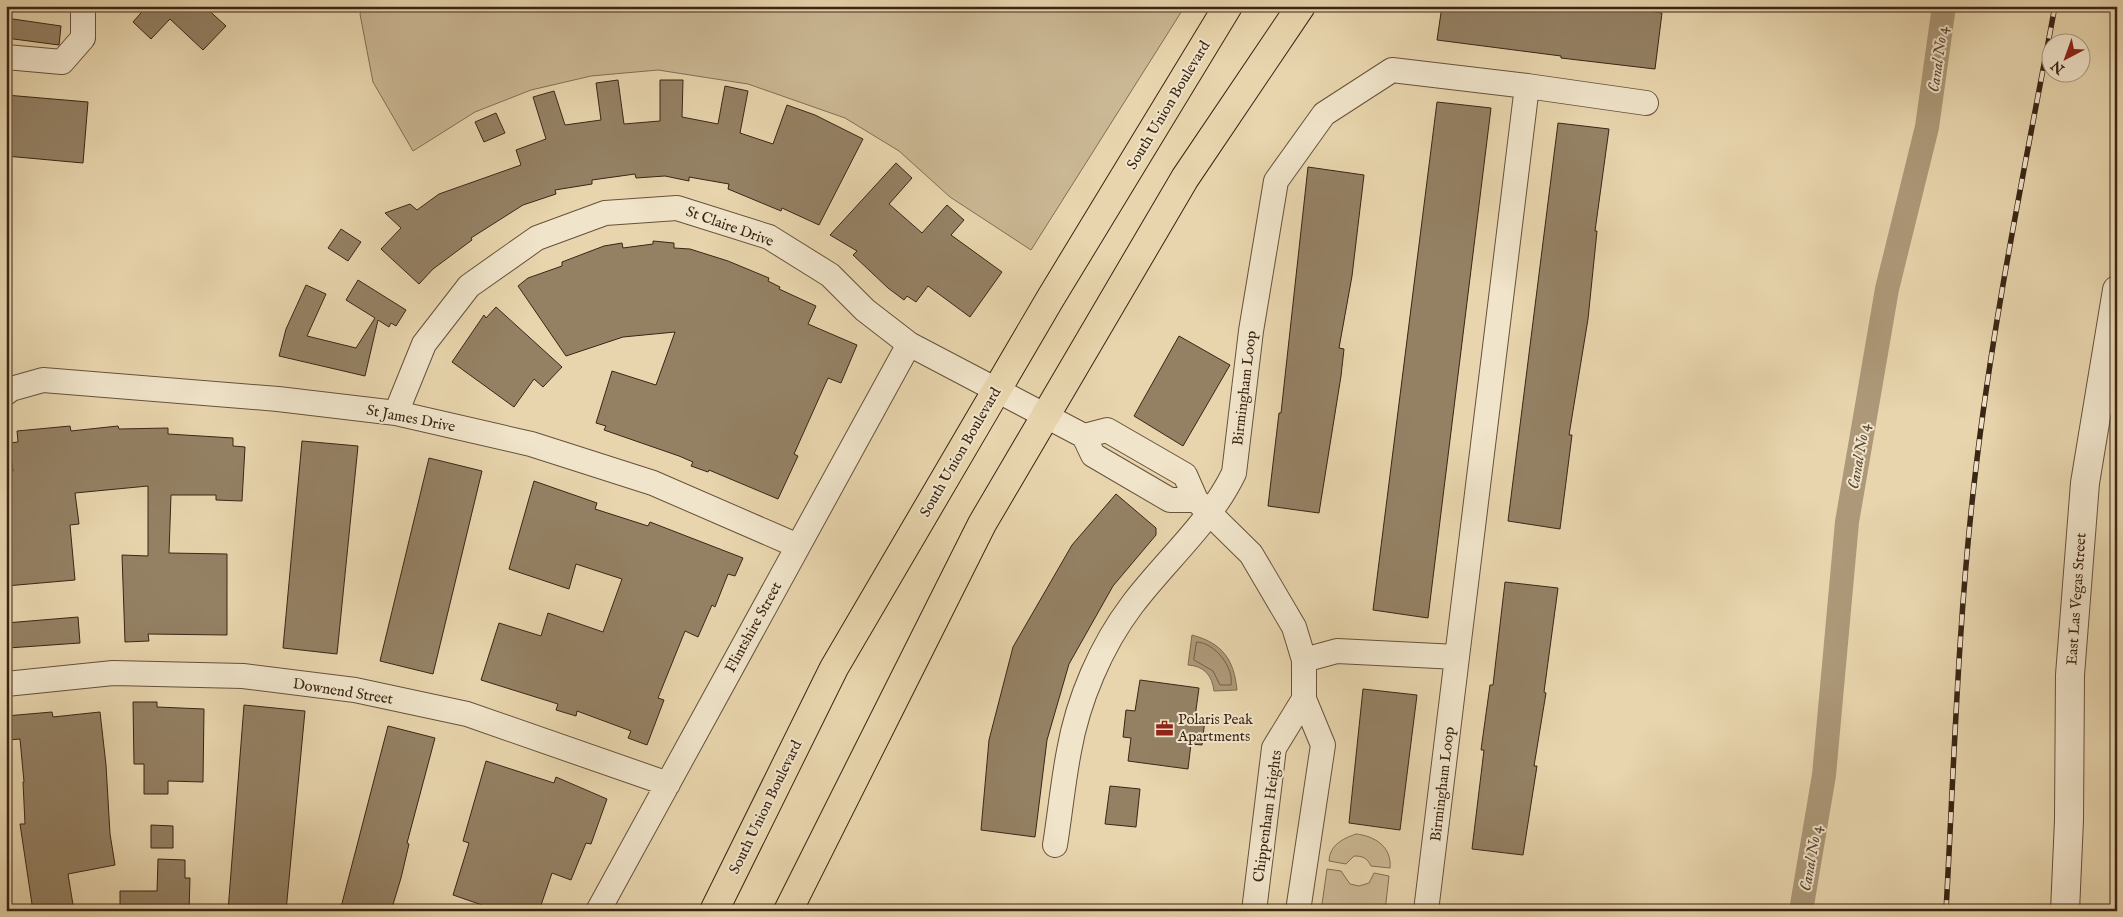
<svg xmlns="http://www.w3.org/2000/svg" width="2123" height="917" viewBox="0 0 2123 917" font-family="'IM FELL English',serif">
<rect width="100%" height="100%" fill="#e8d5ad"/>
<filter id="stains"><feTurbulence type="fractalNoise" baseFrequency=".004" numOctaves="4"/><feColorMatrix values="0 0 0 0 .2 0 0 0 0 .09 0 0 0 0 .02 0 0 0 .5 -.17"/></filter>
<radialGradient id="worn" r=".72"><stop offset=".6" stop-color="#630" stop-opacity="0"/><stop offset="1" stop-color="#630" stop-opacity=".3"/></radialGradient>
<path fill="#cab793" stroke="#826e54" d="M363,6h822l-154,244 -81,-53 -51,-46 -54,-33 -97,-34 -90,-14 -67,6 -60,14 -56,22 -62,39 -40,-69 -13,-68z
M1356,834c19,2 36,13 34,34l-19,-2c-4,-8 -8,-10 -17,-10l-8,8 -17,-3c1,-16 13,-22 27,-27z
M1327,869l14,2 9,13 9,2 10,-3 5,-10 15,3 -4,35h-64z"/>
<path fill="#ad9979" stroke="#7f6b51" d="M1192,635c30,8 42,24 45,55l-23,1c-2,-16 -10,-25 -26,-26z"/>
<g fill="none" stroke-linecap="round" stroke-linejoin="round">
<path stroke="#745f47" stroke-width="1" d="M1197,642c18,1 37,25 34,43h-11l-7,-14 -19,-11z"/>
<path stroke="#ad9979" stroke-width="24" d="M1801,911l23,-136 23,-253 40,-233 40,-162 17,-121"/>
</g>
<path fill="#948164" stroke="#3a2515" d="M147,6h57l22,20 -23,24 -33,-31 -19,20 -18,-17z
M1442,6h172l48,7 -7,56 -94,-11v-2l-124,-16z
M6,18l55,8 -2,19 -53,-7z
M618,80l6,44 36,-3v-41h23l-1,37 36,7 7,-38 23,5 -8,42 33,11 14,-39 28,10 48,24 -44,86 -37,-17 -1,3 -53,-22 1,-5 -40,-7v4l-24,-5 -29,2 -1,-4 -43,6v4l-37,6 1,4 -33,11 -52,33 1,2 -39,29 -14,15 -38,-35 20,-21 -16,-15 25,-9 7,6 22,-16 82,-29 -5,-15 30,-11 -13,-42 21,-6 11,34 36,-5 -5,-37z
M6,95l82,7 -5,61 -77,-7z
M1437,102l54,6 -63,510 -55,-8z
M496,113l9,20 -21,9 -9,-20z
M1558,123l51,6 -14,102h2l-9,88 -19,116h3l-12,94 -52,-8z
M896,163l16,15 -23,26 33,29 25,-28 17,15 -13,15 51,37 -32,45 -42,-31 -12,16 -9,-6 -3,4 -16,-12 -35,-33 4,-4 -27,-16z
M1308,167l56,8 -12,101 -13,72 5,1 -3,27 -22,137 -51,-7 11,-93h2z
M341,229l20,13 -13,19 -20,-13z
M653,241l21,2v5l16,1 38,12 41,17 -1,3 12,6 -1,2 37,17 -8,18 49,21 -16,38 -13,-5 -34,76 4,2 -20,43 -69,-29 -1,2 -17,-6 2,-4 -14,-6 -75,-26 2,-4 -10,-3 16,-52 44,14 19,-53 -52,5 -57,19 -48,-70 10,-8 34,-12v-4l42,-16 18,-3 1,5 30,-4z
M358,280l48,30 -10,16 -5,-3 -2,4 -11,-7 -13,56 -86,-20 7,-27 20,-44 20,9 -19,42 49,12 19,-30 -29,-18z
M496,307l66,60 -19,20 -9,-8 -20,28 -62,-45 32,-47 2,3z
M1179,336l51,29 -47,81 -49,-30z
M70,426l1,5 47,-5 1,3 49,-1v6l65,4v8l12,1 -3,54 -26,-1v-5h-45l-2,58 58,1v81l-79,-1 1,7 -24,1 -3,-87 26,1v-70l-73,7 4,31 -9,1 5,55 -69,6v-114l7,-1 -4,-28 9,-1 -1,-11z
M302,441l56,5 -21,208 -54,-6z
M429,458l53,13 -49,203 -53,-13z
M534,481l63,22 -2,6 53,17 2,-4 93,36 -8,18 -7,-2 -13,33 -3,-2 -14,32 -13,-6 -27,67 6,2 -17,45 -19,-7 3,-7 -54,-20 -1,5 -20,-6 2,-6 -77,-24 18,-57 42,13 7,-23 55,19 19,-53 -46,-15 -7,25 -60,-20z
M1116,494l40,34v7l-43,51 -44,78 -22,76 -12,97 -54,-7 8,-90 24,-93 59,-102z
M1505,582l53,6 -14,104 2,1 -12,73h3l-14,89 -51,-6 12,-99h-3l9,-65h3z
M78,617l2,26 -72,5 -2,-25z
M1140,680l59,8 -4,29 10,2 -3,26 -11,-1 -3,25 -60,-8 3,-23 -8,-1 3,-27 9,1z
M1363,689l54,6 -17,135 -51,-7z
M133,702h24v5l47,2 -1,73 -35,-1v13h-24v-30h-10z
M244,705l61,6 -19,200h-58z
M52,712l1,5 47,-5 6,53 4,69 5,31 -47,9 6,37h-41l-13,-87h5l-2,-42h1l-4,-43 -12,1 -2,-24z
M388,726l47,12 -28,105 2,1 -8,34 -10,33h-51z
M486,761l68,22 2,-6 51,22 -16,45 -5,-1 -15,37 -19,-7 -13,38h-59l2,-6 -29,-10 16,-52 -6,-2z
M1110,786l30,3 -4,38 -31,-3z
M151,825l22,1v22h-22z
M158,859l27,1v18h5l-1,33h-69v-20h37z"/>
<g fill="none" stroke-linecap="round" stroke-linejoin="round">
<defs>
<path id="minor" d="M6,57l56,5 21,-24v-32
M1527,86l119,17
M6,393l5,-4 32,-9 235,19 118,14 135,31 122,39 145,63
M396,413l28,-69 45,-58 68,-48 68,-25 72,-5 92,29 61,38 35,35 44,34 175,92 9,19 77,45h26
M1084,436l23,-6 78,45 11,25 55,54 43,73 10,33v39l19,46 -25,166
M6,684l107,-11 130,3 112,14 112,24 201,70
M1055,845c5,-31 8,-63 14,-94 9,-51 32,-105 63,-146 33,-44 78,-82 102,-132l17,-142 25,-150 48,-67 68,-44 135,16 -70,571 -120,-6 -33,9
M598,911l311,-567
M1254,911l20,-163 30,-49
M1426,911l31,-254"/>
<path id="tertiary" d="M2065,911l4,-91 1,-145 15,-192 32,-193"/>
<path id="primary" d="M714,911l120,-243 216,-369 178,-293
M788,911l194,-387 203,-346 116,-172"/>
</defs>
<use href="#minor" stroke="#66513b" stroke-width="26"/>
<use href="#tertiary" stroke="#66513b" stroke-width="30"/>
<use href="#primary" stroke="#3a2515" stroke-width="30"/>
<use href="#minor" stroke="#f0e4ca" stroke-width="24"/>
<use href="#tertiary" stroke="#f0e4ca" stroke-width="28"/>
<use href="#primary" stroke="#e8d5ad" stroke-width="28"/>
<defs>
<path id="rail" d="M1946,911c8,-145 12,-291 29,-435 18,-158 51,-314 80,-470"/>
</defs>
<use href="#rail" stroke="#3a2515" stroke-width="5.5"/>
<use href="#rail" stroke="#f0e4ca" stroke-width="4" stroke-dasharray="11" stroke-linecap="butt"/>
</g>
<defs>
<symbol id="office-bare" viewBox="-9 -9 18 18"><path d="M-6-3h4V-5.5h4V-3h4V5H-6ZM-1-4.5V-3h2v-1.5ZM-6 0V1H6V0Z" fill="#8f2418" stroke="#f0e4ca" stroke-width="2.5" paint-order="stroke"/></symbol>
</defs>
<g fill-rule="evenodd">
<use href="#office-bare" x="1152" y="716" width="25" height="25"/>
</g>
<g text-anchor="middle" stroke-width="4" stroke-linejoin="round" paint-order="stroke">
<g font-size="15" fill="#3a2515" stroke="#f0e4ca">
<text transform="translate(1168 105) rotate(-59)" y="5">South Union Boulevard</text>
<text transform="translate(730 226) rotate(20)" y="5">St Claire Drive</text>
<text transform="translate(1244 388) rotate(-83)" y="5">Birmingham Loop</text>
<text transform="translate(411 418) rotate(11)" y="5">St James Drive</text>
<text transform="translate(960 452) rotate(-60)" y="5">South Union Boulevard</text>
<text transform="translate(2076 599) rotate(-86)" y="5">East Las Vegas Street</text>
<text transform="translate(753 627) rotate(-61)" y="5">Flintshire Street</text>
<text transform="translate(343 691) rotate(9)" y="5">Downend Street</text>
<text transform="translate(1442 784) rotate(-83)" y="5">Birmingham Loop</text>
<text transform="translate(765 807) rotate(-64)" y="5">South Union Boulevard</text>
<text transform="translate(1267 816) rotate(-82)" y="5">Chippenham Heights</text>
</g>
<g font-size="15" fill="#3a2515" stroke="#f0e4ca" text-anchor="start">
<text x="1178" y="724">Polaris Peak<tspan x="1178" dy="17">Apartments</tspan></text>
</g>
<g font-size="16" font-style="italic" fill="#5c4833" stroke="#f0e4ca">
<text transform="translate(1937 59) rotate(-82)" y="6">Canal No 4</text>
<text transform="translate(1858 456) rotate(-80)" y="6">Canal No 4</text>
<text transform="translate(1810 858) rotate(-80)" y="6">Canal No 4</text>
</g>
</g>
<rect width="2123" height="917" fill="none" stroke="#e8d5ad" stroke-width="25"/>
<rect x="8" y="8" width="2108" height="902" fill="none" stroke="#3a2515" stroke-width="2.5"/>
<rect x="12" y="12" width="2098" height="892" fill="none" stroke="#3a2515"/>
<g transform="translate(2066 58) rotate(221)"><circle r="24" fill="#f0e4ca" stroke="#a79882"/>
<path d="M0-4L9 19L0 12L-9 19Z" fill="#8f2418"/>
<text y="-8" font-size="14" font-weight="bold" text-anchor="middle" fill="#3a2515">N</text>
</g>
<rect width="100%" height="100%" filter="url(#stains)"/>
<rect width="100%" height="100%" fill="url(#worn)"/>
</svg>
